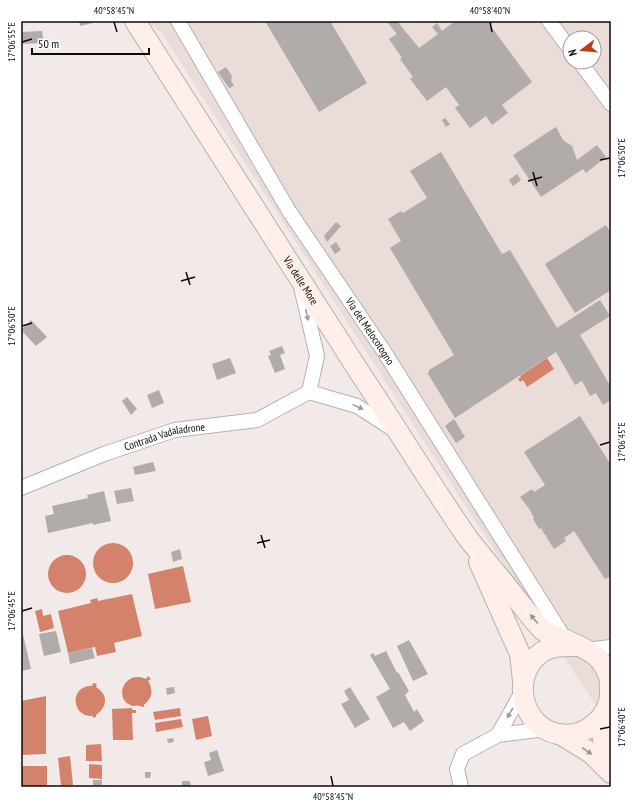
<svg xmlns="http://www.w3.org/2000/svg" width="632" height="808" viewBox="0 0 632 808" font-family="'PT Sans Narrow',sans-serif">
<rect width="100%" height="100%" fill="#f1eae9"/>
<path fill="#eadcd8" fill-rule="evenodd" d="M145,21h466v708l-145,-222 -305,-475zM570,38h24v24h-24z"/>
<path fill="#d5826c" d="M547,358l7,11 -27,18 -4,-7 -3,2 -2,-3 3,-2 -1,-1z
M93 563a20 20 0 1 1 40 0a20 20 0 1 1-40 0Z
M48 574a19 19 0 1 1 38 0a19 19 0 1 1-38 0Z
M183,566l8,36 -36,7 -7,-35z
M132,594l10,42 -28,7 2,9 -19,4 -2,-9 -27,6 -10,-42 33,-8 -1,-3 7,-2 1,3z
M42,609l1,7 8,-2 3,14 -14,4 -5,-21z
M148,676l3,3 -3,2c6,10 4,17 -4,24v2c-2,0 -3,-1 -5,-1 -2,-1 -4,0 -6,0 -21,-6 -9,-37 13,-27z
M93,683l4,1 -1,3c13,8 11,20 0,28v2l-3,1v-2c-22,2 -24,-31 -1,-30z
M46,696v58l-25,1v-54z
M132,708v2h4v3h-4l1,27h-20l-1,-31z
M180,708l1,8 -26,4 -2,-8z
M208,716l4,20 -16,4 -4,-21z
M181,719l2,8 -27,5 -1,-9z
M101,744l1,17h-16v-16z
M70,756l3,29 -12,1 -3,-28z
M89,764l13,1v14l-13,-1z
M21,766h26v21h-26z"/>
<path fill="#b1aba9" d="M79,21h13l1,2 -13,3z
M265,21h65l37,62 -48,29z
M390,21h7l22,27 19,-14 -6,-7 5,-4 5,8 13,-10h38l1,1 -4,3 42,57 -30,23 6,8 -16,12 -6,-9 -16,12 -15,-20 4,-3 -13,-18 -19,14 -17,-22 3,-2 -13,-18 2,-1 -13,-19 8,-5 -9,-11z
M42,31l2,12 -23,1v-12z
M226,67l6,9 -1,5 3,4 -2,2 -3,1 -11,-16z
M445,118l5,6 -4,3 -4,-7z
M556,127l7,13 9,6 5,14 20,-15 9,12 -20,16 -3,-4 -42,28 -28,-42z
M441,152l61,102 8,-4 47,78 43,-28 10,16 -30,19 31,52v13l-8,5 -7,-12 -6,3 -8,-15 -7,4 -19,-33 -101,66 -27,-44 1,-4 25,-15 -64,-107 11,-7 -13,-22 13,-8 2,2 24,-15 -17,-27z
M517,174l4,6 -8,6 -4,-6z
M336,222l5,4 -14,16 -3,-6z
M606,225l5,8v57l-36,23 -30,-49z
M336,242l5,8 -6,4 -5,-8z
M31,320l16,17 -11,9 -15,-16z
M282,346l3,7 -5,2 5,14 -10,4 -7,-17 3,-1 -2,-4z
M230,358l6,15 -19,7 -5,-16z
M159,390l5,13 -12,5 -5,-13z
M127,397l10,12 -6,6 -9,-14z
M580,416l31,49v111l-6,3 -31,-48 -10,7 2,3 -12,8 -7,-11 -1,-3h-1l-4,-7 -2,1 -6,-10 1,-1 -4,-8 -10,-13 12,-8 2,3 11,-7 -21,-33z
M454,419l11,18 -9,6 -11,-17z
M153,462l3,9 -21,4 -2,-8z
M131,488l3,13 -17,3 -3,-13z
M104,491l7,30 -18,4v-2l-45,10 -3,-17 9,-2 -2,-8 36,-8 -1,-3z
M180,549l2,10 -9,3 -2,-10z
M21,626l10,43 -10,2z
M56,631l5,21 -17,4 -5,-22z
M409,640l19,34 -15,7 -16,-35z
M92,648l3,10 -25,6 -2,-11z
M386,651l11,22 1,-1 11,19 -4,4 9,17 3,-3 7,12 -14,10 -6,-9 -11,6 -17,-31 14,-8 -20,-34 3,-2 2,3z
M174,687l1,6 -8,2 -1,-7z
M350,687l20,32 -15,9 -14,-24 8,-4 -5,-9z
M173,738l1,4 -6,1 -1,-4z
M217,750l7,21 -16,5 -4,-14 7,-2 -2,-7z
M145,772h6l-1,6h-5z
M93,780h9v5h-9z
M182,781h8l1,6h-9z"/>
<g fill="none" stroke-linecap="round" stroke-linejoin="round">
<defs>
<g id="street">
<path id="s1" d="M178,21l111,190 94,139 182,289"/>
<path d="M549,21l21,28"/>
<path d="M580,62l31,42"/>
<path d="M301,287l16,69 -8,36 48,14 37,24"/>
<path id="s2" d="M21,488l83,-34 71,-24 82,-10 52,-28"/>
<path d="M586,650l25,-3"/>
<path d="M498,735l24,-43"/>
<path d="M461,787l-4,-18 6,-15 35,-19 47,-6"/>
</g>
<g id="secondary">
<path id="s3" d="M135,21c75,117 150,235 225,352 36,54 70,110 107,164 17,22 36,44 53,66 6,7 17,23 24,28 5,4 14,5 20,8 9,4 25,11 32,17 4,4 10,12 12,18 2,4 2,10 2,15 2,27 -25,50 -52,45 -38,-8 -48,-60 -16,-82 11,-7 24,-6 36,-6"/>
<path d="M479,562l41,92 3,27"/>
<path d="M599,721l6,26 6,15"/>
<path d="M560,734l31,19 20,20"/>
</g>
</defs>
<use href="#street" stroke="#b7b1b0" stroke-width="16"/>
<use href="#secondary" stroke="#b7b1b0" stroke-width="22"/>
<use href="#street" stroke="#fff" stroke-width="14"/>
<use href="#secondary" stroke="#ffeeea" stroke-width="20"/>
</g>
<defs><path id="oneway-solid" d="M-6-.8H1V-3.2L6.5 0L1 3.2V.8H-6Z"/></defs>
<g fill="#9e9d9d">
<use href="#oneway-solid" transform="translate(307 315) rotate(77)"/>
<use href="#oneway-solid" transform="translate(358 407) rotate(26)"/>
<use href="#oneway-solid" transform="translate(510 713) rotate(119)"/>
</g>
<g fill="#9e9390">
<use href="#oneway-solid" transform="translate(534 619) rotate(-130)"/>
<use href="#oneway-solid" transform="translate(587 751) rotate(35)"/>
</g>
<path fill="none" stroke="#0d0b0a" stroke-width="1.5" d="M114,22l3,10M490,22l2,10M22,42l10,-3M600,160l10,-2M533,172l4,14M528,181l14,-4M186,272l4,13M181,281l14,-4M22,326l10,-3M600,445l10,-3M261,535l4,13M257,543l13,-3M22,611l10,-3M600,729l10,-2M331,776l2,10"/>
<g text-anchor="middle" stroke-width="3" stroke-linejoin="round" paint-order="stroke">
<g font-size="11" fill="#0d0b0a" stroke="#fff">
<text dy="4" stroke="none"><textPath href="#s3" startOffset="308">Via delle More</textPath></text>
<text dy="4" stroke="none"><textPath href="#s1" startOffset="365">Via del Melocotogno</textPath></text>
<text dy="4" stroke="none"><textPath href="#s2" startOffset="153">Contrada Vadaladrone</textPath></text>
</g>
</g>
<rect width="632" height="808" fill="none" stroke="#ffffff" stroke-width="44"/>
<g transform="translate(582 50) rotate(254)"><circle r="19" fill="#ffffff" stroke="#9e9d9d"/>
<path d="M0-3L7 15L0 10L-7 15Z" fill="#c33a12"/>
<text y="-6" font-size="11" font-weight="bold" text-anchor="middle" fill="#0d0b0a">N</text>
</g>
<path d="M32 48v6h117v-6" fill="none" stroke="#0d0b0a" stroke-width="2"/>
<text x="38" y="48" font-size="12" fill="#0d0b0a" stroke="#ffffff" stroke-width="3" paint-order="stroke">50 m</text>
<rect x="22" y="22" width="588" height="764" fill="none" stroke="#0d0b0a" stroke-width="1.5"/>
<g font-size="10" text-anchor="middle" fill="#0d0b0a">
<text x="114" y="14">40°58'45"N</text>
<text x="490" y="14">40°58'40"N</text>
<text transform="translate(11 42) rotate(-90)" y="4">17°06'55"E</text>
<text transform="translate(621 158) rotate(-90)" y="4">17°06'50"E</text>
<text transform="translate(11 326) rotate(-90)" y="4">17°06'50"E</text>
<text transform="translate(621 442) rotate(-90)" y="4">17°06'45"E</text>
<text transform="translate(11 611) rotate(-90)" y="4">17°06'45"E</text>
<text transform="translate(621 727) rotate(-90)" y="4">17°06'40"E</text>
<text x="333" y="800">40°58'45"N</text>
</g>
</svg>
